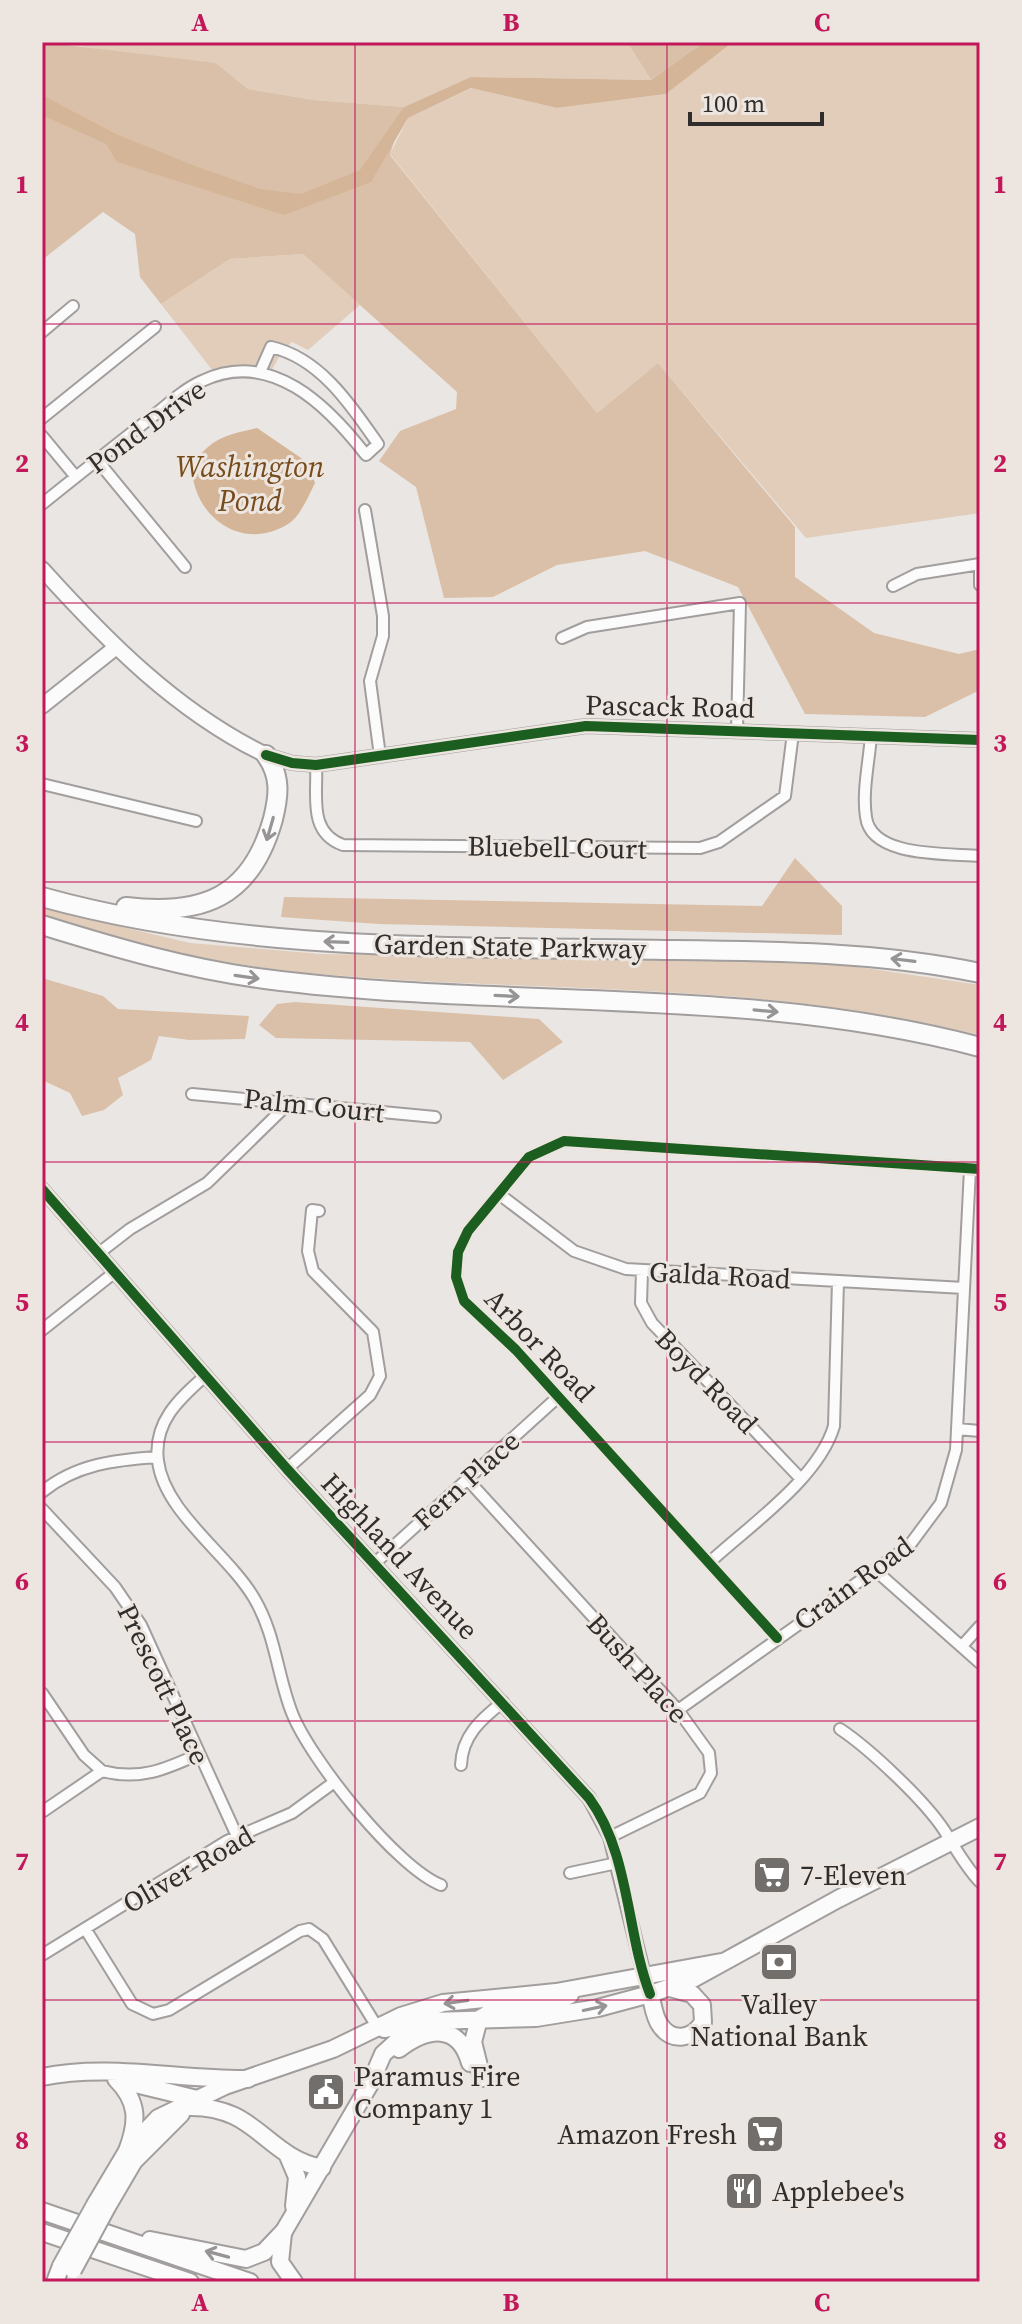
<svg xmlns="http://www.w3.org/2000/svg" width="1022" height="2324" viewBox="0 0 1022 2324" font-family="'Source Serif 4',serif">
<rect width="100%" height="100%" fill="#eae6e3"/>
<path fill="#e1cdba" d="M57,42h570l24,38 -179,-3 -68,30 -90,-7 -66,-11 -32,-26 -84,-8z
M733,42h247v471l-174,25 -148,-175 -61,50 -207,-259 18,-36 64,-30 85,20 109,-14z
M303,254l57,51 -52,45 -16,-8 -9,8 -14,25h-53l-55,-71 69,-45z
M42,908l148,35 131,11 452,7 79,5 128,19v50c-63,-14 -126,-26 -190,-33 -156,-17 -314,-14 -471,-28 -93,-8 -188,-29 -277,-58z"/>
<path fill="#dac0a8" d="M42,42l174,21 32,26 66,11 90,7 -14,48 207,258 61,-50 137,164v50l79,56 85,21 21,-5v41l-55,27 -120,-3 -67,-127 -93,-36 -88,14 -64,32 -49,1 -28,-111 -37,-26 21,-30 56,-22 1,-17 -154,-138 -73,5 -69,45 -21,-27 -5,-43 -32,-22 -61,48z
M627,42h77l-53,38z
M795,858l47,48v29l-463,-11 -98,-7 3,-20 478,9z
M42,978l61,18 15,13 131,7 -4,23 -56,1 -30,-4 -8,24 -33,18 5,17 -19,15 -22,6 -12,-23 -28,-13z
M295,1002l244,17 24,23 -60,38 -33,-38 -194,-4 -17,-13 18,-21z"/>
<path fill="#d5b597" d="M704,42h29l-67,52 -109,14 -86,-20 -63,30 -37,64 -87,33 -167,-53 -11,-18 -64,-29v-20l74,39 79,32 65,23 41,5 59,-24 44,-63 67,-30 180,3z
M257,428l50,34 8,21c-6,12 -15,34 -27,41 -46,29 -96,-8 -96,-58 19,-29 35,-31 65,-38z"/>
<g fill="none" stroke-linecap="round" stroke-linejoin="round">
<defs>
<path id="minor" d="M42,332l31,-26
M42,418l113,-91
M42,436l34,41
M97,460l88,107
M42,504c35,-28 70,-56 106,-84 17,-13 34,-30 54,-39 69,-33 126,25 164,74l12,-11c-27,-39 -58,-86 -107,-97l-11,25
M365,510l18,106v20l-13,45 10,75
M980,568v17
M893,586l24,-12 63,-10
M562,638l25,-11 153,-24 -3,128
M871,736c-2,26 -9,56 -5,81 5,41 82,36 114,39
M316,765c2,29 -9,67 27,80l357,3 19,-6 66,-46 8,-63
M42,784l154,37
M192,1094l243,23
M499,1194l75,57 52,18 338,19
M99,1253l31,-24 77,-46 83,-81
M642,1271l-1,32 11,20 149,156
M42,1330l73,-58
M206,1375c-27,24 -53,47 -48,86 6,51 70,93 96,137 22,37 23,77 38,115 18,46 105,155 149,172
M957,1429l23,2
M287,1469l83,-74 10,-19 -7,-44 -60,-61 -5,-20 4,-41 7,1
M467,1479l211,231 31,43 2,20 -11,20 -90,44
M42,1492c34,-28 73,-32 115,-35
M42,1509l73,78 26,38 96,211
M710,1562c39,-36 109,-84 124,-136l4,-145
M375,1563l183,-166
M875,1570l105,93
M777,1638l-261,-288 -52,-49 -8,-24 2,-25 10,-21 61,-74 35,-16 416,28
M962,1646l18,-20
M42,1693l42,62 18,16
M678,1710l231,-164 32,-43 15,-53 14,-281
M840,1729c30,20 84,71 104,101 12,19 21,36 36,52
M461,1765c1,-29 20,-46 42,-63
M42,1812l60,-41c38,10 64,-2 97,-17
M570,1873l47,-10
M86,1930l46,74 21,10 16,-4 131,-79 9,-2 14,10 56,91
M42,1955l185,-114 65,-28 41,-30"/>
<path id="tertiary" d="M266,755l26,8 24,2 270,-39 394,14
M42,1189l245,280 302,329 21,39 36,146"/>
<path id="secondary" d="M42,569c65,72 135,143 224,186
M42,706l73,-58"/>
<path id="primary" d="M650,1994c3,10 4,23 10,31 12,18 33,14 43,-3l-1,-17 -10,-11 -22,-6
M384,2029l47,-8 105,-3 62,-10 52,-14 41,-14 147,-81 142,-72
M399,2049c29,-22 60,-26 71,14
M482,2078l-9,-36 6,-23 16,-9 55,-5 20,-10
M188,2107c69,-2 76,49 134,61
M288,2156l9,21 -3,29
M96,2203l31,-52 31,-33 67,-32 108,-37 68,-33 42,-13 113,-11 165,-30
M107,2207l27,-46 47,-47
M284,2231l86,-147 13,-30 32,-29"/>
<path id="trunk" d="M42,2077c67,-14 138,3 206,2
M116,2079c23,23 22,43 11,72
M123,2081l74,18
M42,2211l208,71
M42,2232l148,50
M283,2233l-3,29 14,20
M150,2240l96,19 18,-7 20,-21
M55,2282l6,-16"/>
<path id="motorway" d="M42,897c205,57 420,49 631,53 103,1 205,2 307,23
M126,907c76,9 125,-9 147,-88 6,-24 8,-43 -7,-64
M42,925c74,23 146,44 223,54 237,31 482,6 715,68"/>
</defs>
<use href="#minor" stroke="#a19e9d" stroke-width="14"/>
<use href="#tertiary" stroke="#a19e9d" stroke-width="16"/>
<use href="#secondary" stroke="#a19e9d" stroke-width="18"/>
<use href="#primary" stroke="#a19e9d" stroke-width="20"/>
<use href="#trunk" stroke="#a19e9d" stroke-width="20"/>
<use href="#motorway" stroke="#a19e9d" stroke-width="22"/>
<use href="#minor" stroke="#fcfbfb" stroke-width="10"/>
<use href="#tertiary" stroke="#fcfbfb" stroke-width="12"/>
<use href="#secondary" stroke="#fcfbfb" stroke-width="14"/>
<use href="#primary" stroke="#fcfbfb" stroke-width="16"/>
<use href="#trunk" stroke="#fcfbfb" stroke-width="16"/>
<use href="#motorway" stroke="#fcfbfb" stroke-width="18"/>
<defs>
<path id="primary-bridge" d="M61,2266l35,-63
M73,2270l34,-63"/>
</defs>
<use href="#primary-bridge" stroke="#a19e9d" stroke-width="20" stroke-linecap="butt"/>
<use href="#primary-bridge" stroke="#fcfbfb" stroke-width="16"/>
<defs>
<path id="cycleway" d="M266,755l26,8 24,2 270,-39 394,14
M42,1189l245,280 302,329c41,56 37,133 61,196
M777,1638l-261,-288 -52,-49 -8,-24 2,-25 10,-21 61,-74 35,-16 416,28"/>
</defs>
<use href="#cycleway" stroke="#ede6e0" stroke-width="15"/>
<use href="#cycleway" stroke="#1b5e20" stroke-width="10"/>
</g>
<defs><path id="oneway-shaft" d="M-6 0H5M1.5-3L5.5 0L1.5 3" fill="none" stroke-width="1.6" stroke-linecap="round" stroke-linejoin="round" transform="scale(2)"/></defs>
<g stroke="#969494">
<use href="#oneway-shaft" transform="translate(270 829) rotate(106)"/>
<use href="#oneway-shaft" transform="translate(336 942) rotate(-178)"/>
<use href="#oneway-shaft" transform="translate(903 960) rotate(-173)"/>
<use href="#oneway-shaft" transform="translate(247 977) rotate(8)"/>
<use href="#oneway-shaft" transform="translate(507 996) rotate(3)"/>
<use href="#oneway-shaft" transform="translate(766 1011) rotate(5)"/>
<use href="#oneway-shaft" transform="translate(456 2002) rotate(172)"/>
<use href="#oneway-shaft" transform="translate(595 2008) rotate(-12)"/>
<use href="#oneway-shaft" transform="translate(217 2254) rotate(-165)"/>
</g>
<path fill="none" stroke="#c2185b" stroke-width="2" stroke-opacity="0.55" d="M355,42v2240M667,42v2240M42,324h938M42,603h938M42,882h938M42,1162h938M42,1442h938M42,1721h938M42,2000h938"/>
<defs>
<symbol id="supermarket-square" viewBox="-11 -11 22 22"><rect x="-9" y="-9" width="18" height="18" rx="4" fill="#716e6c" stroke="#ede6e0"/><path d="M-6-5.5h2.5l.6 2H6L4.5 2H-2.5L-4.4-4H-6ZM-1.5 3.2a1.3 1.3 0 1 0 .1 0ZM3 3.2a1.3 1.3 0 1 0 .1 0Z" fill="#fff"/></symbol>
<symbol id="bank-square" viewBox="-11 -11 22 22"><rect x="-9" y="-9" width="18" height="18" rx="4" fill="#716e6c" stroke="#ede6e0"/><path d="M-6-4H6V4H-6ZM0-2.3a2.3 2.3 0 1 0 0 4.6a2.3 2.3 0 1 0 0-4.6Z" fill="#fff"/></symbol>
<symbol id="civic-square" viewBox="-11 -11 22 22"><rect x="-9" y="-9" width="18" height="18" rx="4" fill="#716e6c" stroke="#ede6e0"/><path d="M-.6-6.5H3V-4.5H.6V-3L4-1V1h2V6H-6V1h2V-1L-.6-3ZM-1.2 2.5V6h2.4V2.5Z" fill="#fff"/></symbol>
<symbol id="restaurant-square" viewBox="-11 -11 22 22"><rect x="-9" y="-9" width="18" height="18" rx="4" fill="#716e6c" stroke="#ede6e0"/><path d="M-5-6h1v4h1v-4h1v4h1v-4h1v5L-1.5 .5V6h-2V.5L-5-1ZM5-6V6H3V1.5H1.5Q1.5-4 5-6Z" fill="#fff"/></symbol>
</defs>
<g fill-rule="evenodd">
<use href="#supermarket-square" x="750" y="1853" width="44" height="44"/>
<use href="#bank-square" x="757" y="1940" width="44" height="44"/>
<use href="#civic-square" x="304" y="2070" width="44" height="44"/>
<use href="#supermarket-square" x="743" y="2112" width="44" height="44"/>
<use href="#restaurant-square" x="722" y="2169" width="44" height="44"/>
</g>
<g text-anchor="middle" stroke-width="6" stroke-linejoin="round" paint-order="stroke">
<g font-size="28" fill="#302e2c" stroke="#ede6e0">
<text transform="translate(146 426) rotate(-36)" y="10">Pond Drive</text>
<text transform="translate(670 706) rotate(1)" y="10">Pascack Road</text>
<text transform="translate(557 847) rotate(1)" y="10">Bluebell Court</text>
<text transform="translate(510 946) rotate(1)" y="10">Garden State Parkway</text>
<text transform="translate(314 1105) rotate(6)" y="10">Palm Court</text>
<text transform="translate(720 1275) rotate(3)" y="10">Galda Road</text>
<text transform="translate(540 1345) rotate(46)" y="10">Arbor Road</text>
<text transform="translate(707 1381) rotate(46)" y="10">Boyd Road</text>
<text transform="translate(466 1480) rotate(-42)" y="10">Fern Place</text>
<text transform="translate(400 1556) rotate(47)" y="10">Highland Avenue</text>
<text transform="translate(853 1583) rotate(-36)" y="10">Crain Road</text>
<text transform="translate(638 1668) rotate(48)" y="10">Bush Place</text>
<text transform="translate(164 1684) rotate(64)" y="10">Prescott Place</text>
<text transform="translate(188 1869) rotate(-30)" y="10">Oliver Road</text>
</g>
<g font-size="28" fill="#302e2c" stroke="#ede6e0" text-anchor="start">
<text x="800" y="1885">7-Eleven</text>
<text x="779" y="2014" text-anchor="middle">Valley<tspan x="779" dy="32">National Bank</tspan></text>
<text x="354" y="2086">Paramus Fire<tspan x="354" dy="32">Company 1</tspan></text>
<text x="737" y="2144" text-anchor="end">Amazon Fresh</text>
<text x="772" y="2201">Applebee's</text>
</g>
<g font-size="30" font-style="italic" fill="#774c1d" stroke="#ede6e0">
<text x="250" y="477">Washington<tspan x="250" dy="34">Pond</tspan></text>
</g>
</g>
<rect width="1022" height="2324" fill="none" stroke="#ede6e0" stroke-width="88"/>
<path d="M690 112v12h132v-12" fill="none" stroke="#302e2c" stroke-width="4"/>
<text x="702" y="112" font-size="24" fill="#302e2c" stroke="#ede6e0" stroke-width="6" paint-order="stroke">100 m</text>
<rect x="44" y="44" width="934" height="2236" fill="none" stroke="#c2185b" stroke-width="3"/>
<g font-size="26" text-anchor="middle" font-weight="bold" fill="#c2185b">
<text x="200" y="31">A</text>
<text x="511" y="31">B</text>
<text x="822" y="31">C</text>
<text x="22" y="193">1</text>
<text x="1000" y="193">1</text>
<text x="22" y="472">2</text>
<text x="1000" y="472">2</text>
<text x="22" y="752">3</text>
<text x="1000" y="752">3</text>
<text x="22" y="1031">4</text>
<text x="1000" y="1031">4</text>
<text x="22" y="1311">5</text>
<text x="1000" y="1311">5</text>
<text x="22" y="1590">6</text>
<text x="1000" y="1590">6</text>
<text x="22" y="1870">7</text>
<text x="1000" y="1870">7</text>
<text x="22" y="2149">8</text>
<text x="1000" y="2149">8</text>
<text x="200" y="2311">A</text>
<text x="511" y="2311">B</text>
<text x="822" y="2311">C</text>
</g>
</svg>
